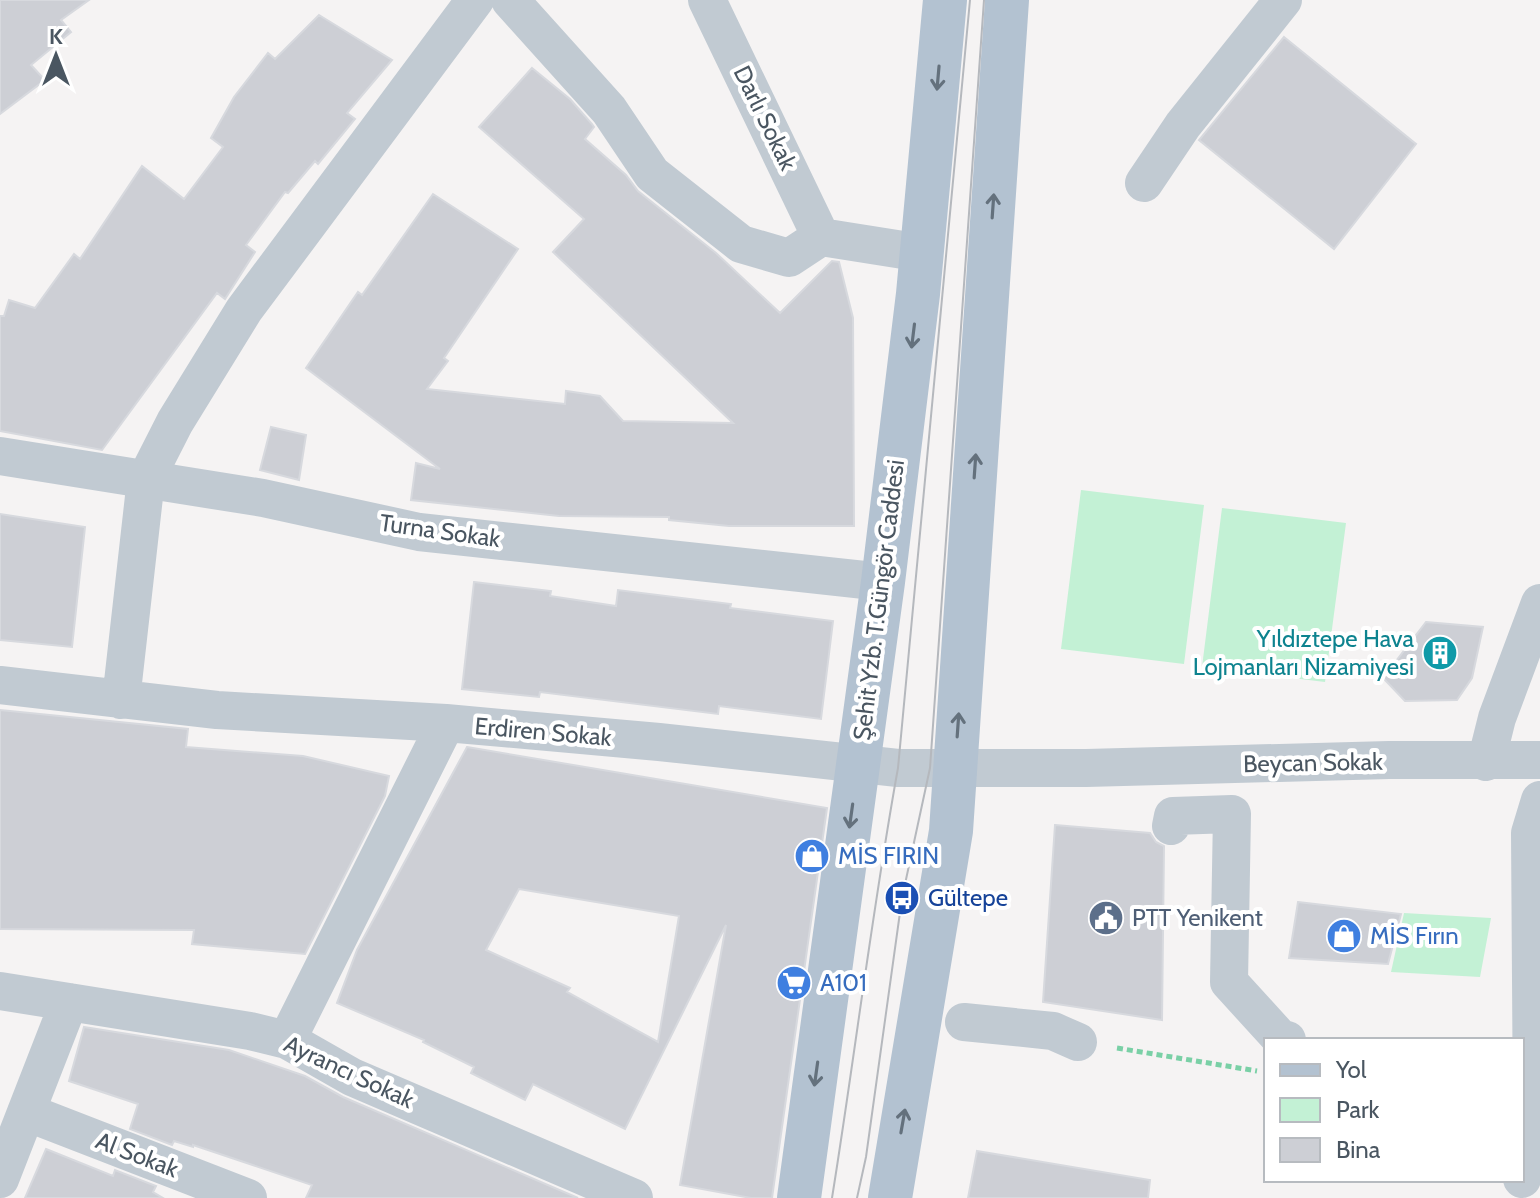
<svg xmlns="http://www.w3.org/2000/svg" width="1540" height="1198" viewBox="0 0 1540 1198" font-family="Cabin,sans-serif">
<rect width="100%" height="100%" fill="#f5f3f3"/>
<path fill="#c3f1d5" d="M1081,490l123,15 -20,159 -123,-15z
M1222,508l124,15 -21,159 -123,-15z
M1404,913l87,5 -11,59 -89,-5z"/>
<path fill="#cdcfd5" stroke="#d7d9de" stroke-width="2" fill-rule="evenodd" d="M0,0h89l-28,20 10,12 -40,33 14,15 -45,34z
M319,15l73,45 -45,53 8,6 -37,45 -3,-3 -27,32 -3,-1 -39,53 9,7 -30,47 -8,-6 -115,157 -102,-19v-115h4l5,-16 26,8 39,-54 6,5 62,-93 42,33 39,-52 -12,-9 23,-41 34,-44 7,6z
M1284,37l132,107 -82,105 -135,-109z
M532,68l38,31 22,25 2,3 -9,12 41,36 12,16 78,62 64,60 52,-52 7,1 14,56 1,208h-125l-60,-6v-3l-110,-1 -148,-16 5,-37 24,6 -134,-101 52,-76 4,3 71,-101 85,55 -74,109 4,3 -21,28 138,15 1,-13 34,5 23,25 110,2 -180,-171 31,-33 -105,-92z
M271,427l35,8 -7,45 -39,-10z
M0,514l85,13 -13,120 -72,-7z
M474,582l77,9 -1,5 66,10 2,-16 113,14 -1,4 103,13 -12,98 -102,-13 -1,8 -178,-22 -1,5 -77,-8z
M1426,622l57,5 -11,51 -15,22 -52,1 -22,-23z
M0,710l188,19 -2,18 117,9 86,20 -4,20 -80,158 -113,-10 2,-14 -194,-1z
M467,747l360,61 -55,390h-21l-71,-13 46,-260 -101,204 -92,-45 -8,16 -54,-27 3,-6 -51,-25 1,-2 -87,-37 20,-53zM519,889l160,27 -21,126 -91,-50 3,-4 -84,-38z
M1055,825l95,8 6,9 8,4 -2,174 -119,-18z
M1298,902l103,12 -13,50 -99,-6z
M84,1027l145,23 76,26 38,21 235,101h-272l6,-13 -119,-40v2l-19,-6 -2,4 -42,-16 8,-25 -69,-23z
M46,1149l67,27 2,-6 41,16 -3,6 10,6h-138z
M977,1151l173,29 -2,18h-180z"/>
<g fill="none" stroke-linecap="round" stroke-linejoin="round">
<path stroke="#7ad0a6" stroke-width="5" stroke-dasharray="6 4" stroke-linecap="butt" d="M1117,1048l140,23"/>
<path stroke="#c1cad2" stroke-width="38" d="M510,0l99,110 43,64 89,70 48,14 32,-21
M707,0l114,237
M1144,183l39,-58 100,-125
M821,237l101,16
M0,456l263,42 156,34 464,50
M0,685l217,25 229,13 213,19 239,26h188l303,-8h151
M121,700l25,-221 29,-57 69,-112 231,-310
M1486,762l11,-44 43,-115
M1171,826l2,-10 59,-2 -3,168 51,56 7,2
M0,991l250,40 37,9 65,37 282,121
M964,1022l89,9 25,11
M287,1040l159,-317
M26,1112l222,86
M0,1179l69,-177
M1522,1179l10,-56 -2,-290 10,-33"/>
<path stroke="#b3c2d1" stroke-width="44" d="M799,1198l84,-616 35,-288 27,-294
M890,1198l61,-367 56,-831"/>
<path stroke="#b5b8bd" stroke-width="2" d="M832,1198c23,-143 40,-287 66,-430l72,-768
M857,1198l9,-41 36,-259 28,-130 54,-768"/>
</g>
<defs><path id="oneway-shaft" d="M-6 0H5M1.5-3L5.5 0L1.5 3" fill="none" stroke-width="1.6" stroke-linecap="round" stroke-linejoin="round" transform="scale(2)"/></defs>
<g stroke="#64717d">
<use href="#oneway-shaft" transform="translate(938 78) rotate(95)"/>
<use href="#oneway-shaft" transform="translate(993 206) rotate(-86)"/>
<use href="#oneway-shaft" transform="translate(913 336) rotate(97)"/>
<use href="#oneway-shaft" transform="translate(975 466) rotate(-86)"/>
<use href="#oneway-shaft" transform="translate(958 725) rotate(-86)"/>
<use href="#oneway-shaft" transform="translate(851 816) rotate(98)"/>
<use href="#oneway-shaft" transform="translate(816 1074) rotate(98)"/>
<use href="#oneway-shaft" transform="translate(903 1121) rotate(-80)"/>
</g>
<defs>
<symbol id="building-disc" viewBox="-11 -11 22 22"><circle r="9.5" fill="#0f9aa8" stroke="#fff"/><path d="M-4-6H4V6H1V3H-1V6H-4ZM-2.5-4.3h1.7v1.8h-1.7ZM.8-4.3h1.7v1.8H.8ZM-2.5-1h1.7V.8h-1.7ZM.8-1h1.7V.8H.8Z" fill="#fff"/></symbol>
<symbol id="shop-disc" viewBox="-11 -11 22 22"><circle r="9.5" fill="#3f7fe0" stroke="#fff"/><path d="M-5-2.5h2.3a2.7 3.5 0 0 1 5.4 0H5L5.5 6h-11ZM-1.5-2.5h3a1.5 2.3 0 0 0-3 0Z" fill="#fff"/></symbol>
<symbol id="bus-disc" viewBox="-11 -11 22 22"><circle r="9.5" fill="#1a4fb4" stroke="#fff"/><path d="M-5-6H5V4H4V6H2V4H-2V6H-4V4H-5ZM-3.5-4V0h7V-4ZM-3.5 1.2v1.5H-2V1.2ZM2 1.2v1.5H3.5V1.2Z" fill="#fff"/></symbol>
<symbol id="civic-disc" viewBox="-11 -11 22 22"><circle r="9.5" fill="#5c6f8a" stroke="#fff"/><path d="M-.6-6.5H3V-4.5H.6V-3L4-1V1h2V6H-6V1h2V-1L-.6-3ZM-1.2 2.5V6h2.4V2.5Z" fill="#fff"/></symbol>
<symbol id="supermarket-disc" viewBox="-11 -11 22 22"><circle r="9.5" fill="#3f7fe0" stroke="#fff"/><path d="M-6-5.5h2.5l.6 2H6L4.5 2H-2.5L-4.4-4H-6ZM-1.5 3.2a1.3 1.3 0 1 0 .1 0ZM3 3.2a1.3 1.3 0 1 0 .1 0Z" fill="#fff"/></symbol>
</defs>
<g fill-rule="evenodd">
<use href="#building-disc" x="1420" y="633" width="40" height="40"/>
<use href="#shop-disc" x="792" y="836" width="40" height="40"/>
<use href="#bus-disc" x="882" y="878" width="40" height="40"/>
<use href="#civic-disc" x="1086" y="898" width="40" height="40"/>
<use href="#shop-disc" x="1324" y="916" width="40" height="40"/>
<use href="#supermarket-disc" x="774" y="963" width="40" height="40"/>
</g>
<g text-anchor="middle" stroke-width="8" stroke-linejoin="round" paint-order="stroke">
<g font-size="24" fill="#4a5661" stroke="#fff">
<text transform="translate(765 118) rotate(64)" y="8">Darlı Sokak</text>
<text transform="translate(440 531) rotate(8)" y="8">Turna Sokak</text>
<text transform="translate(879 600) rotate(-83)" y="8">Şehit Yzb. T.Güngör Caddesi</text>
<text transform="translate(543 732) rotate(5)" y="8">Erdiren Sokak</text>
<text transform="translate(1313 763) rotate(-1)" y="8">Beycan Sokak</text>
<text transform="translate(349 1072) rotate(25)" y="8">Ayrancı Sokak</text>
<text transform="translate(137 1155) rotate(21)" y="8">Al Sokak</text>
</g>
<g font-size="24" fill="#0d838f" stroke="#fff" text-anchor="end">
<text x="1414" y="647">Yıldıztepe Hava<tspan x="1414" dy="28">Lojmanları Nizamiyesi</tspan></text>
</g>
<g font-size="24" fill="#366cbe" stroke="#fff" text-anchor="start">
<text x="838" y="864">MİS FIRIN</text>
<text x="1370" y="944">MİS Fırın</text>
<text x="820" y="991">A101</text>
</g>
<g font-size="24" fill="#164399" stroke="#fff" text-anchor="start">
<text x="928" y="906">Gültepe</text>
</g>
<g font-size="24" fill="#4e5e75" stroke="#fff" text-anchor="start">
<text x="1132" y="926">PTT Yenikent</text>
</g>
</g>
<rect x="1264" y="1038" width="260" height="144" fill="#ffffff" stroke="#b7bbc0" stroke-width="2"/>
<rect x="1280" y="1064" width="40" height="12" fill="#b3c2d1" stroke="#b7bbc0" stroke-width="2"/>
<text x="1336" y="1078" font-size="24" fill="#4a5661">Yol</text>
<rect x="1280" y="1098" width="40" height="24" fill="#c3f1d5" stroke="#b7bbc0" stroke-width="2"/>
<text x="1336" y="1118" font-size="24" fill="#4a5661">Park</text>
<rect x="1280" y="1138" width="40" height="24" fill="#cdcfd5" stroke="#b7bbc0" stroke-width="2"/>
<text x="1336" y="1158" font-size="24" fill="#4a5661">Bina</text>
<g transform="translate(56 56)" stroke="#ffffff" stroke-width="6" paint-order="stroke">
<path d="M0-6L14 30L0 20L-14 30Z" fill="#4a5661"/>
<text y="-12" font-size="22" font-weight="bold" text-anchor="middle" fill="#4a5661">K</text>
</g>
</svg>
